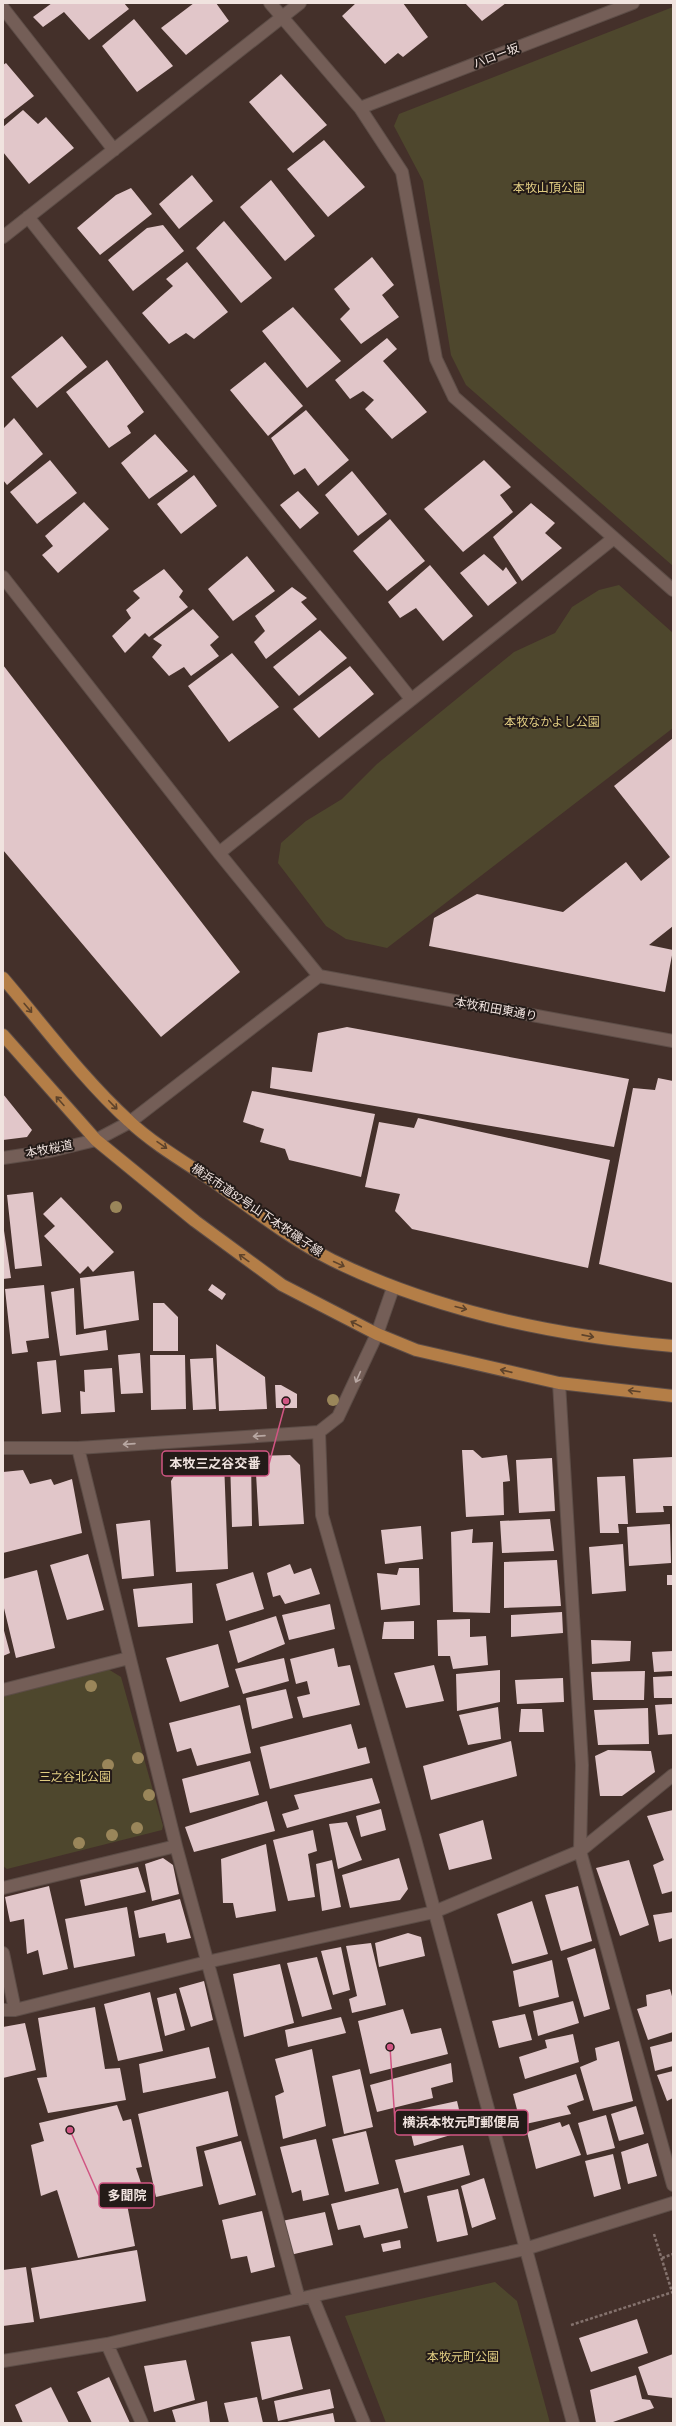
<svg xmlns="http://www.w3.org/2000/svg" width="676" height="2426" viewBox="0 0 676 2426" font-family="'Fira Sans Condensed','Noto Sans JP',sans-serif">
<rect width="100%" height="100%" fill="#44302a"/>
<path fill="#4e472d" d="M673,7v559l-207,-181 -15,-30 -28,-174 -29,-55 5,-12z
M619,585l54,48v95l-286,220 -41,-9 -20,-13 -48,-63 3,-20 25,-22 36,-22 35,-35 137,-112 41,-19 17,-26 27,-17z
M108,1669l13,8 42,149 -1,4 -155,39 -4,-3v-171z
M495,2282l22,19 33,122h-164l-41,-107z"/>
<path fill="#e1c6c9" d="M52,3h72l5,6 -40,31 -25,-28 -21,15 -10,-10z
M194,3h22l13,18 -43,34 -25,-27z
M356,3h47l25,34 -25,20 -5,-4 -13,11 -43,-48z
M465,3h41l-24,18z
M134,19l39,47 -36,26 -35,-46z
M6,63l28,33 -31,24v-55z
M281,74l46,51 -34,28 -44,-51z
M23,110l15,14 8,-7 28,31 -45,36 -26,-32v-25z
M324,140l41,47 -37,30 -41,-48z
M192,175l21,26 -34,28 -20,-25z
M271,180l44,56 -30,25 -45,-54z
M131,188l21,26 -52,41 -23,-27 39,-33z
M224,221l48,57 -31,25 -45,-55z
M163,225l21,26 -51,40 -25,-31 39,-32z
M372,257l22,28 -12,10 17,22 -38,27 -21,-25 10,-10 -16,-20z
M187,262l41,50 -34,27 -8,-6 -17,11 -27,-31 31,-27 -7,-7z
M293,307l48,54 -34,27 -45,-57z
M62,336l25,31 -50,41 -26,-31z
M387,338l10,11 -14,12 44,51 -35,27 -27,-30 9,-9 -11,-9 -13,8 -15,-19z
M107,360l37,52 -17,14 4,7 -22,15 -43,-56z
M265,362l38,44 -35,30 -38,-46z
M306,410l43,50 -31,26 -13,-18 -11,7 -23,-37z
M14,418l29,36 -36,31 -4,-5v-51z
M155,434l33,37 -39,28 -28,-36z
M50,460l27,33 -40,31 -27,-32z
M484,460l27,27 -11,8 13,17 -50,40 -39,-43z
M352,471l35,43 -29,22 -33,-41z
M194,475l23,31 -36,28 -24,-30z
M298,491l21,22 -19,16 -20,-24z
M84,502l25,27 -51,44 -16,-18 11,-9 -8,-10z
M531,503l24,20 -10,10 17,15 -40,33 -29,-44z
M390,519l35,42 -38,30 -34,-40z
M484,554l19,17 3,-4 11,16 -29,23 -28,-33z
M247,556l28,35 -42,30 -25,-32z
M430,565l43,51 -30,25 -27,-33 -16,10 -12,-16z
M164,569l19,22 -4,6 9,10 -39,30 -4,-4 -20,20 -13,-17 19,-18 -5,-8 14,-12 -7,-7z
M292,587l15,11 -6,4 16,17 -51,40 -12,-17 11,-11 -10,-15z
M193,609l26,28 -9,8 9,11 -28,20 -7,-9 -15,9 -17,-19 10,-12 -9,-6z
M320,630l27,28 -48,38 -26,-29z
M232,653l47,54 -50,35 -41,-56z
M3,665l237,307 -79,65 -158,-187z
M350,666l24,28 -55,44 -26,-29z
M673,738v188l-24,19 24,5 -8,42 -236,-46 5,-28 43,-24 86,18 63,-50 15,19 29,-24 -56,-71z
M347,1027l282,52 -15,68 -344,-59 2,-21 40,5 6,-39z
M658,1078l15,3v202l-74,-19 34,-176 22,2z
M252,1091l123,23 -14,63 -72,-17 -4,-11 -25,-7 4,-13 -21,-7z
M3,1094l29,36 -5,7 -24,3z
M418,1118l192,42 -22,108 -176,-39 -17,-18 5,-17 -35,-7 14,-65 35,6z
M33,1192l9,74 -27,3 -8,-74z
M61,1197l53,55 -21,20 -5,-6 -8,8 -36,-38 11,-10 -12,-12z
M3,1224l8,54 -8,1z
M134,1271l5,49 -55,9 -4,-51z
M212,1284l14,10 -4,6 -14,-10z
M44,1285l5,53 -23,3 2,11 -16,2 -7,-65z
M74,1288l2,47 30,-5 2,20 -48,6 -9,-64z
M153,1303h11l14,14v34h-25z
M216,1344l49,33 2,32 -48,2z
M140,1353l3,40 -22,1 -3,-39z
M150,1355h35l1,54 -35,1z
M213,1358l3,51 -23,1 -3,-51z
M56,1360l5,52 -19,2 -5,-52z
M112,1368l3,44 -34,2 -1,-23 5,1 -1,-22z
M275,1385h6l16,9v14h-21z
M462,1450h11l9,8 25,-3 3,26 -7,1 1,33 -38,2z
M290,1455l10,10 4,59 -45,2 -4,-70z
M673,1457v49h-10l1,6 -28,1 -3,-54z
M251,1458l1,68 -20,1 -2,-67z
M552,1458l3,53 -36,2 -3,-53z
M198,1460l26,1 4,108 -52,3 -5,-91 7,-12 18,-2z
M23,1470l7,14 21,-5 3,6 18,-6 10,54 -79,20v-81z
M625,1476l3,48h-10l1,9h-19l-3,-56z
M550,1519l4,32 -52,2 -2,-32z
M150,1520l4,56 -32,3 -6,-55z
M670,1524l1,39 -42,3 -2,-39z
M421,1526l2,33 -38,5 -4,-34z
M473,1529l-1,14 21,-1 -3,71 -37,-1 -2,-80z
M623,1544l3,47 -34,3 -3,-47z
M88,1554l16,56 -37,10 -17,-55z
M557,1560l4,46 -57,2v-46z
M290,1564l4,10 17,-6 9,26 -35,10 -5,-9 -7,2 -6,-24z
M399,1568h20l1,37 -39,5 -4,-37 20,2z
M37,1570l18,78 -39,10 -13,-54v-25z
M253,1572l11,37 -38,12 -10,-37z
M667,1575h6v10h-6z
M192,1583l1,40 -55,4 -5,-38z
M330,1604l5,25 -46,11 -7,-25z
M562,1612l1,21 -52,4v-22z
M276,1616l9,28 -47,19 -9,-32z
M470,1619v18l16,-1 2,29 -35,4 -3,-13h-12l-1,-36z
M414,1621v18h-32l2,-17z
M3,1627l7,26 -7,3z
M591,1640l40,1 -1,20 -38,3z
M218,1644l11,43 -49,15 -14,-44z
M334,1648l4,19 12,-2 10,40 -57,13 -6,-21 13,-3 -3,-13 -11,3 -6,-25z
M673,1651v20l-19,1 -2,-20z
M284,1658l5,23 -46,13 -8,-25z
M434,1665l10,36 -38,7 -12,-35z
M500,1670v32l-43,9 -1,-37z
M645,1671l-1,29h-51l-2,-28z
M673,1676v22h-19l-1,-21z
M563,1678l1,24 -47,2 -2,-24z
M286,1689l7,29 -41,11 -6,-31z
M673,1704v30l-15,1 -3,-30z
M240,1705l11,48 -54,13 -6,-18 -14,4 -8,-29z
M498,1707l3,32 -33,6 -9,-30z
M648,1708l1,36 -51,1 -4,-35z
M521,1709h21l2,23h-25z
M351,1724l7,25 8,-2 4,16 -100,26 -10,-42z
M511,1741l6,35 -86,24 -8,-34z
M608,1750l43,1 4,21 -33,24h-22l-5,-40z
M250,1761l9,34 -69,18 -8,-34z
M372,1778l8,25 -93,25 -5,-14 17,-5 -5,-14z
M267,1801l8,30 -81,21 -9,-25z
M381,1809l5,21 -25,7 -5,-21z
M673,1810v81l-11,3 -9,-29 11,-5 -17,-44z
M483,1820l9,39 -43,11 -10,-36z
M347,1822l15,38 -24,9 -9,-45z
M313,1830l4,21 -9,3 7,43 -27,4 -15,-61z
M266,1844l10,67 -40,7 -3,-15h-10l-2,-44z
M163,1858l10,7 6,29 -27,7 -7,-37z
M399,1858l9,31 -8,11 -50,8 -8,-33z
M332,1860l9,47 -19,4 -6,-47z
M629,1860l20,65 -29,11 -24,-68z
M138,1867l8,25 -61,14 -5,-26z
M49,1886l19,83 -25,6 -5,-25 -11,4 -3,-35 -14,3 -5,-25z
M578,1886l14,55 -31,10 -16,-56z
M180,1899l11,39 -24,5 -2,-10 -26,5 -5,-27z
M532,1901l16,53 -36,10 -15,-50z
M127,1907l8,49 -61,12 -9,-49z
M673,1912v26l-14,4 -6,-27z
M408,1933l13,4 4,19 -46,11 -4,-24z
M371,1943l15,62 -34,8 -3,-14 8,-3 -11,-50z
M341,1947l9,43 -17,5 -12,-44z
M595,1948l15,61 -26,8 -17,-59z
M317,1957l15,52 -30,8 -15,-54z
M552,1960l7,37 -40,10 -6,-36z
M280,1964l14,59 -50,14 -11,-63z
M204,1981l9,39 -22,7 -12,-39z
M670,1989l3,11v32l-25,8 -11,-31 10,-3 -1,-11z
M150,1992l13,59 -45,10 -14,-57z
M176,1993l9,37 -20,6 -8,-38z
M573,2001l6,22 -41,13 -5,-25z
M95,2007l10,62 15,-1 6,32 -78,13 -11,-35 10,-1 -9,-59z
M403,2009l8,25 30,-6 7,26 -78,20 -12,-53z
M525,2014l7,26 -33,8 -7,-27z
M341,2017l5,16 -58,14 -3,-17z
M25,2023l11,47 -33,8v-51z
M573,2034l6,28 -54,17 -6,-22 28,-9 -2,-8z
M619,2041l14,60 -40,10 -13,-44 17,-7 -2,-12z
M673,2041v25l-18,5 -5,-24z
M209,2047l7,31 -73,15 -4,-29z
M312,2049l14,77 -43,13 -8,-43 9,-4 -9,-33z
M451,2063l2,19 -22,6 2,10 -56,14 -7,-27z
M360,2069l13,58 -29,7 -12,-58z
M673,2071v27l-6,3 -10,-26z
M576,2074l8,26 -17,6 4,8 -50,11 -8,-31z
M228,2091l10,45 -42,11 7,39 -47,11 -18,-83z
M457,2101l7,30 -50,15 -8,-34z
M117,2105l6,16 8,-2 11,48 -6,1 7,21 -17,10 9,47 -57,12 -21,-68 -16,6 -10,-51 13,-4 -5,-18z
M636,2106l8,28 -25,7 -8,-27z
M606,2115l9,33 -28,7 -9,-32z
M560,2122l2,5 7,-3 12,31 -45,14 -9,-37z
M366,2131l13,53 -34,8 -13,-53z
M316,2139l13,56 -26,6 -2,-11 -9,3 -12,-46z
M241,2141l15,54 -37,10 -15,-54z
M648,2143l9,33 -29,8 -7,-32z
M463,2145l7,30 -66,18 -9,-33z
M613,2154l8,35 -27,8 -9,-36z
M484,2178l12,41 -24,9 -11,-42z
M398,2188l10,40 -44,10 -4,-13 -22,5 -7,-26z
M458,2189l10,46 -31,7 -10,-46z
M262,2211l13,56 -24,6 -4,-17 -16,3 -9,-39z
M325,2212l8,33 -43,10 -8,-34z
M400,2240l1,8 -18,4 -2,-8z
M137,2250l9,51 -106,18 -9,-51z
M26,2267l8,55 -31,4v-56z
M637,2319l11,34 -57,19 -12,-34z
M290,2336l13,53 -41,11 -11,-58z
M673,2354v44l-25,-3 -10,-28z
M186,2360l9,40 -41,12 -10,-46z
M636,2375l6,24 8,1 4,8 -44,15h-14l-6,-33z
M109,2377l21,46h-38l-15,-31z
M51,2387l18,36h-46l-8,-18z
M330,2389l4,19 -56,13 -4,-20z
M257,2397l6,26h-34l-5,-20z
M207,2401l3,22h-34l-4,-13z
M333,2413l2,10h-48v-1z"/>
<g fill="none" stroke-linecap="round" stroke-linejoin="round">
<defs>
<path id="minor" d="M270,3l90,105 42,64 34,187 18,38 219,193
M3,8l111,142
M360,108l273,-105
M28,217l383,482
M3,237l297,-234
M3,577l216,276 100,123
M219,853l395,-315
M319,976l354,65
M3,1158l47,-7 46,-11 34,-18 189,-146
M559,1383l23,382 -2,86 93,334
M319,1432l3,83 93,324 158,584
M3,1448h75l241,-16 19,-15 39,-83 16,-46
M78,1448l98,398 123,453
M3,1690l126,-32
M3,1888l173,-42
M3,1953l12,57
M3,2010h12l192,-48 227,-50 146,-61 93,-76
M312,2296l52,127
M107,2344l35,79
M3,2361l104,-17 205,-48 213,-47 148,-46"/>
<path id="major" d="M3,978c41,48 79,100 126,143 23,22 57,42 84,60 38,27 77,58 119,79 106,52 224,76 341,86
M3,1035l93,105 99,81 87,64 95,49 39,16 143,33 114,13"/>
</defs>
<use href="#minor" stroke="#5d4d47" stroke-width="14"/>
<use href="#major" stroke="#5d4d47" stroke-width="14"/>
<path stroke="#84726d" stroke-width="2.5" stroke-dasharray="3 2" stroke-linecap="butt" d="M654,2234l18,58
M662,2258l11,-4
M571,2325l102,-33"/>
<use href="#minor" stroke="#745e57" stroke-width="12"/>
<use href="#major" stroke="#b47e47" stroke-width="12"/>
</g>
<g fill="#9a865a">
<circle cx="116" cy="1207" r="6"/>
<circle cx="333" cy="1400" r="6"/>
<circle cx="91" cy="1686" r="6"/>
<circle cx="138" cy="1758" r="6"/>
<circle cx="108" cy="1765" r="6"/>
<circle cx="149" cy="1795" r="6"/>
<circle cx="137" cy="1828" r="6"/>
<circle cx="112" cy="1835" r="6"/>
<circle cx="79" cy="1843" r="6"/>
</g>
<defs><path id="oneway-shaft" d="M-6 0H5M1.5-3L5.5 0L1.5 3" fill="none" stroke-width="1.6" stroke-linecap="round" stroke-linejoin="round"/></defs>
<g stroke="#5e432b">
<use href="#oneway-shaft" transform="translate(28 1008) rotate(50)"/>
<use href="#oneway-shaft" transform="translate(60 1101) rotate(-132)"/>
<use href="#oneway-shaft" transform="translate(113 1105) rotate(46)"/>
<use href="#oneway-shaft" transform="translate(162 1145) rotate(35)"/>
<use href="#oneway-shaft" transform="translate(244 1258) rotate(-144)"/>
<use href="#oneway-shaft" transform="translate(339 1264) rotate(25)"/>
<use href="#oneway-shaft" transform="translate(461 1308) rotate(14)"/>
<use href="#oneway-shaft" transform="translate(356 1324) rotate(-152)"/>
<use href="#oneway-shaft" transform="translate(588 1336) rotate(11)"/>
<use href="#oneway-shaft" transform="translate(506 1371) rotate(-167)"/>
<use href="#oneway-shaft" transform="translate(634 1391) rotate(-173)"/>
</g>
<g stroke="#b8a7a2">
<use href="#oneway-shaft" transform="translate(358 1377) rotate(114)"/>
<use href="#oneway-shaft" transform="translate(259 1436) rotate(176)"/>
<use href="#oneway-shaft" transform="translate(129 1444) rotate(176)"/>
</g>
<g text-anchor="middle" stroke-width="4" stroke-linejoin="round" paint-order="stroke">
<g font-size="12" fill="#f0e3df" stroke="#241b18">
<text transform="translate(496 56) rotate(-21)" y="4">ハロー坂</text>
<text transform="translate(496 1009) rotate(10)" y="4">本牧和田東通り</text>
<text transform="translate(49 1149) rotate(-11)" y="4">本牧桜道</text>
<text transform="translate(257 1210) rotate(34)" y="4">横浜市道82号山下本牧磯子線</text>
</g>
<g font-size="12" fill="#e1cd82" stroke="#241b18">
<text x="549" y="192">本牧山頂公園</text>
<text x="552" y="726">本牧なかよし公園</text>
<text x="75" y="1781">三之谷北公園</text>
<text x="463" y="2361">本牧元町公園</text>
</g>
</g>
<path fill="none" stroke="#d05583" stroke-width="1.5" d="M286 1401L269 1464M390 2047L395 2122M70 2130L99 2196"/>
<g fill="#d05583" stroke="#241b18" stroke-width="1.5">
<circle cx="286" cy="1401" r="4"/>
<circle cx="390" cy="2047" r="4"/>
<circle cx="70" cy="2130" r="4"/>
</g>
<g fill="#241b18" stroke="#d05583" stroke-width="1.5">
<rect x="162" y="1451" width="107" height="25" rx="4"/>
<rect x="395" y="2110" width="133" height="25" rx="4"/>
<rect x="99" y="2183" width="55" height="25" rx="4"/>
</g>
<g font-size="13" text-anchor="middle" font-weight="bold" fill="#f0e3df">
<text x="215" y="1468">本牧三之谷交番</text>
<text x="461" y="2127">横浜本牧元町郵便局</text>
<text x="127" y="2200">多聞院</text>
</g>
<rect width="676" height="2426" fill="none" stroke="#f0e3df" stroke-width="8"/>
</svg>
